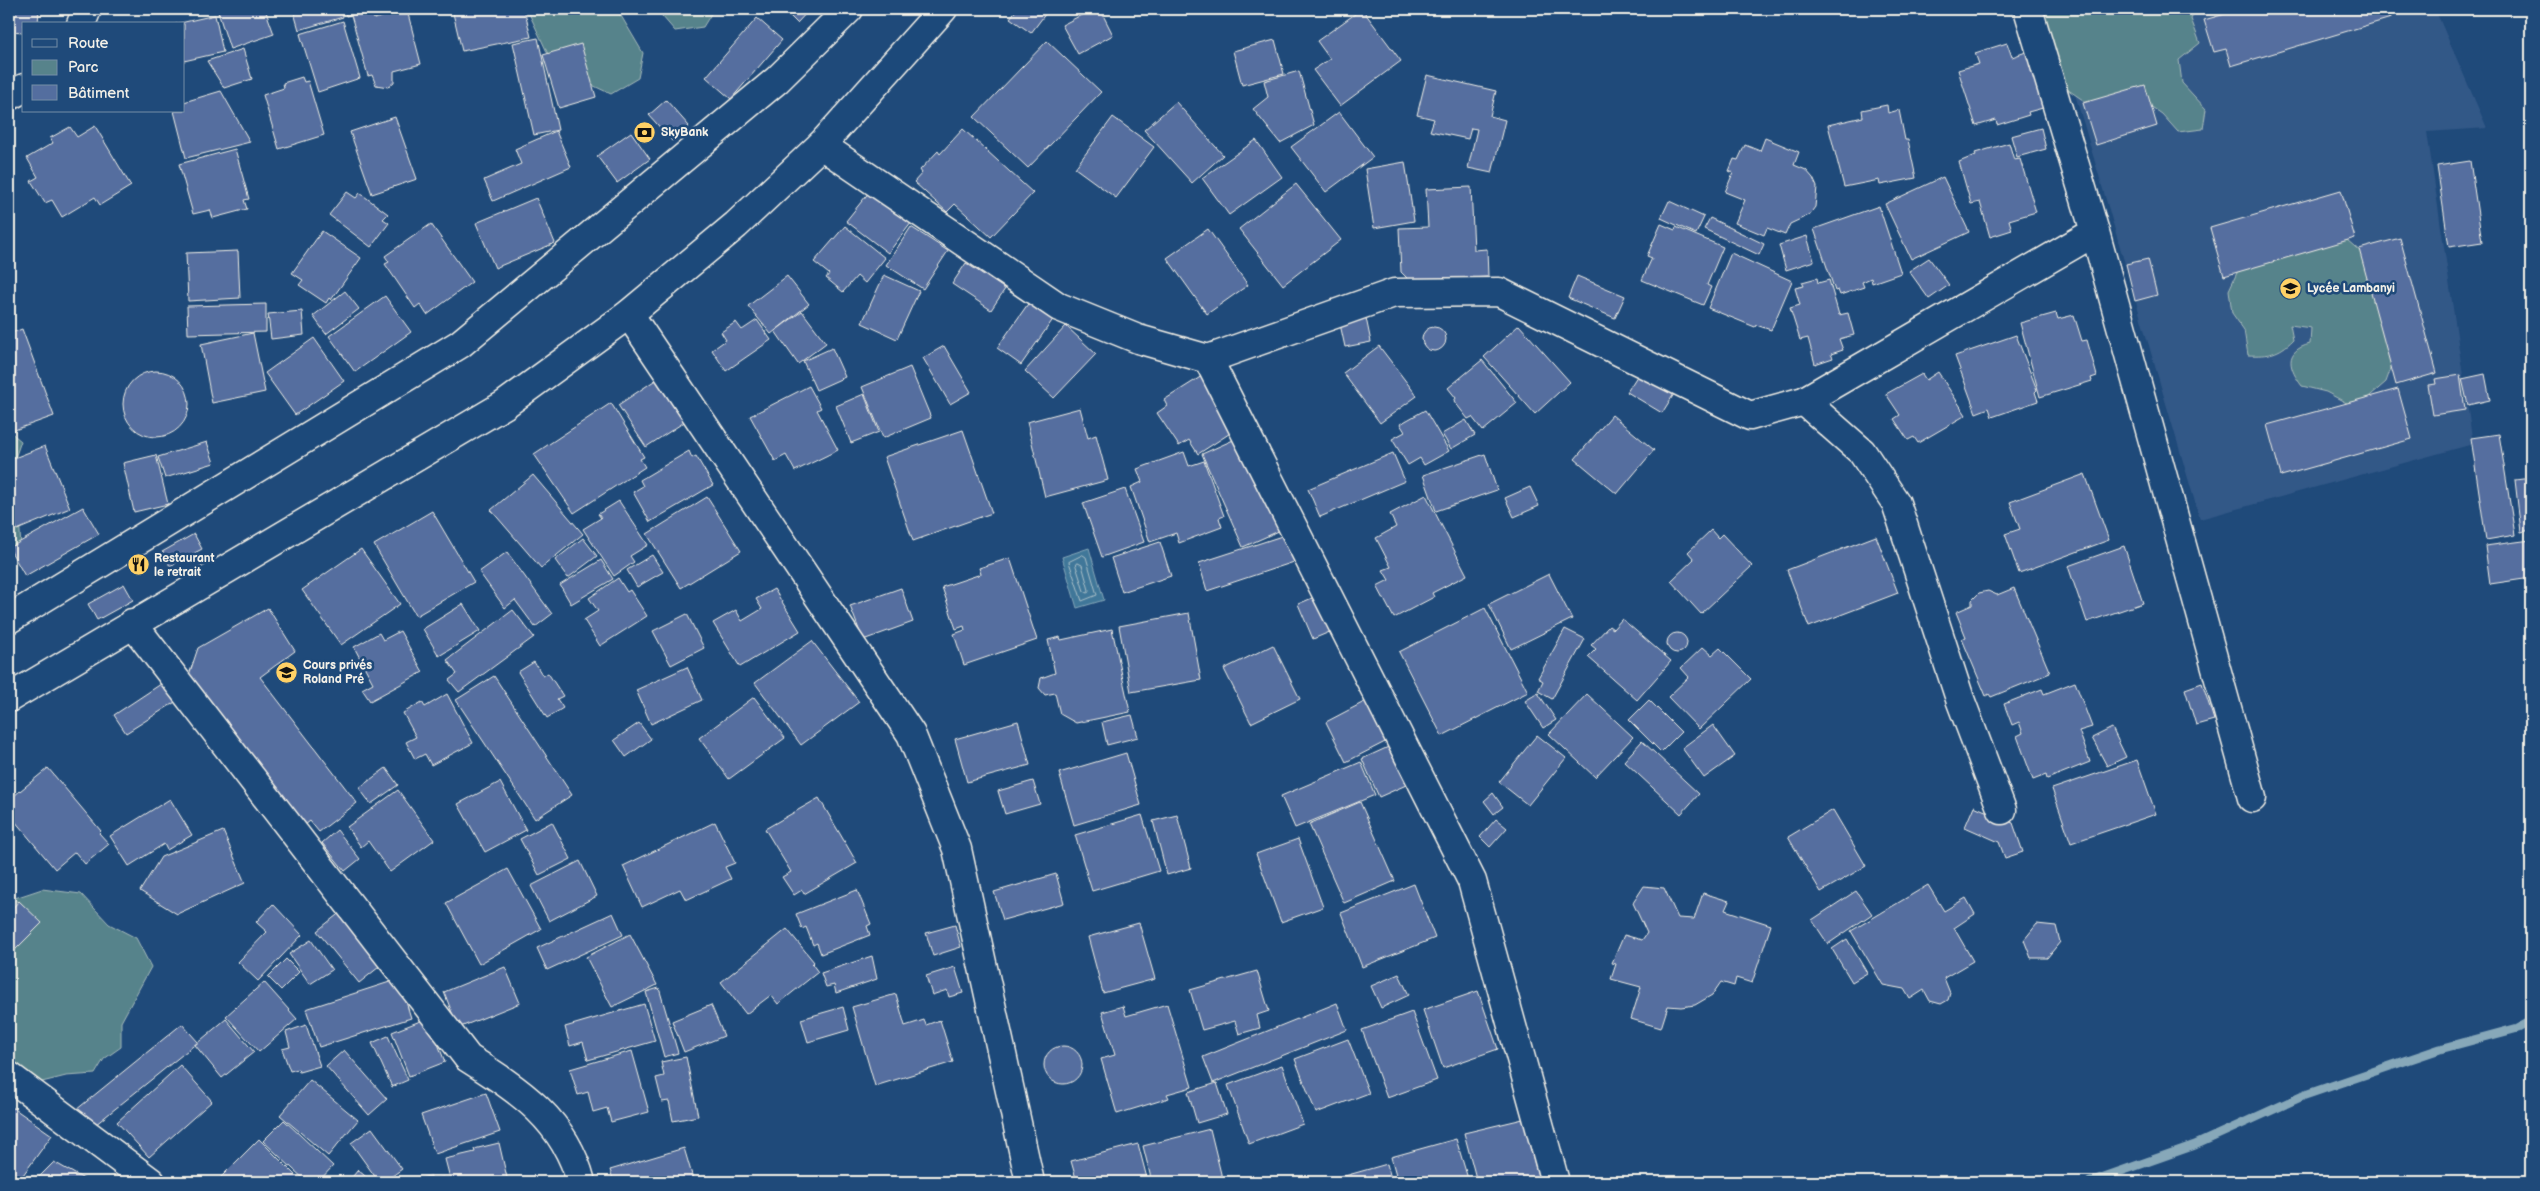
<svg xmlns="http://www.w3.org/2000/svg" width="2540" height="1191" viewBox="0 0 2540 1191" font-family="'Balsamiq Sans',sans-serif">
<rect width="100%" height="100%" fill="#1f4a7a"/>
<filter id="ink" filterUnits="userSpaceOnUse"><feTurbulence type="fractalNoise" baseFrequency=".02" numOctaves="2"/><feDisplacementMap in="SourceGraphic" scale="10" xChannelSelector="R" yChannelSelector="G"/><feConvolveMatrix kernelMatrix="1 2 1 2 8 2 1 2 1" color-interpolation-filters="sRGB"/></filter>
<g filter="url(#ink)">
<path fill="#335887" d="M2050,9h385l52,119 -60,4 46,312 -273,75z"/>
<path fill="#57838b" stroke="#a6baba" d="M527,9h90l26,44 -5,25 -27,16 -57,-27z
M656,9h58l-11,18 -28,4z
M2039,9h157l-5,10 9,24 -21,17 3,23 24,26 -3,20 -25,3 -16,-18 -22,-15 -44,10 -32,-22z
M2339,233l31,27 26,94 -10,28 -30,26 -30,-16 -24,-6c-13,-17 -19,-35 8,-42l1,-16 -21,-3 3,15c-14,14 -25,16 -45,15l-4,-25 -12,-17 -3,-23 13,-28z
M9,431l12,10 -11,31 9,44 2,32 -12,2z
M42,889l39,5 28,30 27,14 15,29 -30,55v25l-17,12 -9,15 -29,2 -56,14 -1,-148 6,-4 10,-16 -10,-24z"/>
<path fill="#3f7799" stroke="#87a8b9" d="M1089,548l15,52 -27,8 -15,-51z"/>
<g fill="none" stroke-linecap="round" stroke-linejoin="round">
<path stroke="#acc0c8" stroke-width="1" d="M1083,555l3,2 11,38 -15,6 -13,-39z
M1078,563l4,2 7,25 -1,3 -4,-2 -8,-25z"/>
<path stroke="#87a8b9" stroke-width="9" d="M2090,1182l105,-37 110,-50 135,-46 78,-21 13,-7"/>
</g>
<path fill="#546e9f" stroke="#f4f1e8" d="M9,9h30l-1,15h-14v8l-15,-1z
M217,9h48l9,25 -44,15z
M293,9h48l2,8 -44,13z
M344,9h27l-25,7z
M452,9h72l7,28 -69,14z
M783,9h27l-13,14z
M1017,9h32l-18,24 -21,-15z
M1093,9h7l13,26 -35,19 -16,-29z
M1362,9l39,52 -61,45 -27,-36 17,-11 -13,-18z
M2243,9h145l3,9 -160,48 -5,-17 -12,3 -10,-32z
M372,10l2,9 33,-9 14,54 -27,7v11l-6,5 -12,-2 -4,-10 -4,1 -17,-61z
M215,15l8,37 -39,9v-37h-8z
M757,18l25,22 -51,59 -25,-22z
M343,21l17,57 -42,14 -18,-58z
M538,38l20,92 -24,5 -21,-92z
M1275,40l9,34 -42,11 -9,-34z
M1047,41l54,51 -73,76 -54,-51z
M2007,43l5,14 14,-5 17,56 -15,4 1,3 -32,10 -1,-5 -20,6 -18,-56 21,-6 -4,-11z
M581,44l15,53 -37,11 -16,-53z
M243,49l9,30 -28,9 -17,-27z
M1299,71l15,54 -34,18 -27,-34 15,-12 -4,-16z
M1427,75l69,16 -6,25 15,4 -13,53 -24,-5 9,-39 -6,-1 -3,11 -38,-8 4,-12 -17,-4z
M302,77l2,5 4,-1 16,54 -45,14 -16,-54 21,-7 -1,-5z
M2145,85l12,41 -61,19 -13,-42z
M221,91l29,51 -64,16 -12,-47h10v-9z
M666,100l23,26 -17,15 -23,-26z
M1176,102l47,53 -31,28 -48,-53z
M1887,105l1,8 11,-3 6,30h3l8,38 -36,7 -1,-5 -35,7 -16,-62 35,-8 -1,-7z
M1339,112l34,45 -47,35 -35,-45z
M395,117l22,62 -45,15 -22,-62z
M1113,117l41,30 -38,51 -41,-30z
M95,126l36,60 -31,19 -5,-8 -33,20 -10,-17 -7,3 -14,-22 7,-4 -11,-19 26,-15 -3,-5 20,-11 7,10z
M2041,128l5,21 -29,8 -6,-21z
M963,129l70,64 -42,44 -36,-33 -8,8 -33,-30 8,-9 -2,-3 18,-19 2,3z
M556,131l15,36 -78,34 -9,-21 37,-16 -6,-15z
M631,132l19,27 -33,24 -20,-27z
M1765,138l34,14 -5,13 12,5 7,8 4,9 -2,20 -6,8 -19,9 -5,11 -18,-7 -3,7 -29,-12 10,-23 -20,-8 8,-19 -4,-2 5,-12 4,1 7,-15 15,6z
M1256,140l26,37 -53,38 -27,-37z
M2009,143l5,17 6,-1 16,53 -27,8 3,10 -22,7 -10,-35 -9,2 -12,-42 17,-7 -1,-2z
M235,149l14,50 -5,1 3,9 -34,9 -3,-8 -17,4 -14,-50z
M2470,161l12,81 -33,5 -12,-81z
M1405,162l9,59 -40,7 -9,-59z
M1943,177l26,55 -58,27 -26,-55z
M1296,184l45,56 -58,45 -44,-56z
M874,186l41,32 -27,35 -42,-32z
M1471,187l3,63 13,-1 1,28 -78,4 -9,-9 -2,-44 29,-1 -2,-38z
M2341,190l14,48 -131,38 -14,-48z
M347,192l9,6 4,-5 28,21 -5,5 6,4 -18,24 -42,-32z
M536,198l19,45 -60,25 -19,-45z
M1669,201l35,16 -8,17 -35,-16z
M1879,206l22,67 -29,10 -1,-5 -9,4 2,5 -24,8 -2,-5 -3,1 -21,-62z
M1710,218l54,26 -5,11 -55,-26z
M431,224l41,58 -45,33 -7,-11 -5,4 -30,-44 4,-2 -4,-6z
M1661,224l14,6 1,-3 47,20 -16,38 4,2 -8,18 -61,-25 10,-22 -5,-2z
M845,226l40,32 -20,25 -8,-7 -14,16 -17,-14 3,-4 -15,-12z
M911,227l37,24 -25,38 -37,-24z
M1208,229l40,56 -41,29 -40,-56z
M322,231l39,27 -30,42 -2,-2 -3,5 -27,-18 4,-5 -11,-7z
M1807,236l7,25 -28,9 -7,-25z
M2400,238l37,135 -41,12 -37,-136z
M238,251l2,47 -52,3 -2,-48z
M1731,253l61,28 -21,49 -15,-5 -1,2 -47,-19z
M1929,258l20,27 -20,14 -20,-28z
M2148,259l9,36 -22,6 -9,-37z
M966,263l39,26 -14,21 -39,-26z
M884,275l35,16 -22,48 -35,-16z
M787,276l22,28 -38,30 -23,-28z
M1577,276l48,20 -10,22 -47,-20z
M1817,278l1,5 11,-3 10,35 9,-2 6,22 -15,4 4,11 -12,4 2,4 -18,6 -7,-26 -8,2 -10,-32 10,-3 -5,-17 9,-2 -2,-4z
M345,291l14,18 -33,25 -13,-18z
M385,296l26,36 -56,40 -26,-36z
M1030,301l24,17 -33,47 -24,-17z
M266,304v28l-78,2 -1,-28z
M302,311l2,24 -33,4 -3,-25z
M802,311l24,32 -28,21 -23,-33z
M2056,313l2,6 16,-4 8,26 5,-1 10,36 -6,2 1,3 -52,16 -20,-74z
M1366,318l5,24 -26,5 -5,-23z
M757,320l14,20 -45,31 -14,-21 14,-10 -5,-8 15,-10 6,8z
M1519,325l51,57 -35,32 -51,-57z
M1066,326l30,28 -42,44 -29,-27z
M1422 339a12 12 0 1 1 24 0a12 12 0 1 1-24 0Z
M22,329l32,87 -45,16v-98z
M253,333l12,59 -53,11 -11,-59z
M2016,335l21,55 -2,2 3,9 -46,16 -3,-9 -13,5 -21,-57z
M314,338l30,43 -49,34 -30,-42z
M944,346l27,46 -21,12 -27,-46z
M1379,346l38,50 -37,27 -37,-50z
M832,348l13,29 -29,13 -13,-29z
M1482,360l35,43 -34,28 -11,-14 -4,2 -14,-18 2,-3 -8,-10z
M910,367l21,51 -48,20 -21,-51z
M123 404a33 33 0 1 1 66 0a33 33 0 1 1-66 0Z
M1938,372l28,43 -48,28 -4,-6 -6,3 -14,-21 6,-4 -14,-21 36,-20 4,6z
M1639,373l35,21 -12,19 -35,-21z
M2485,374l5,26 -22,5 -6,-26z
M2460,375l5,35 -32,5 -5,-30 8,-1 -1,-5z
M1202,376l33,54 -37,24 -9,-14 -10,6 -22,-33 10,-7 -3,-6z
M657,379l29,42 -40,26 -28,-42z
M809,386l12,22 -4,2 21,40 -43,21 -9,-16 -11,6 -25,-45z
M2398,389l14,50 -131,37 -14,-51z
M864,394l15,38 -28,11 -15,-37z
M611,403l33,54 -4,2 5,8 -71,46 -40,-59z
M1080,408l8,30 8,-3 12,45 -63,17 -18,-75z
M1425,410l24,41 -25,14 -4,-7 -12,7 -16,-26 13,-7 -5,-8z
M1612,415l42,35 -37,44 -42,-35z
M1466,420l9,15 -24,14 -9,-15z
M963,430l29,83 -79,28 -29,-84z
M2499,434l16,101 -29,5 -15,-102z
M1240,437l41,93 -38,17 -41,-93z
M207,442l7,21 -49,15 -7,-21z
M45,446l25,62 -53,22 -8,-21v-49z
M689,451l3,7 4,-2 17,29 -63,37 -17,-30 10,-6 -3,-6z
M1184,452l5,14 15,-5 20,55 -5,2 3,9 -43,16 -3,-10 -26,9 -19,-55 11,-5 -5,-13z
M1393,453l12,28 -85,36 -12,-28z
M1485,454l12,36 -61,21 -13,-36z
M156,455l12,49 -34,8 -11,-49z
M2085,474l24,66 -90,33 -14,-39 15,-5 -10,-27z
M533,475l50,59 -42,34 -50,-58z
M2531,478v52l-10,2 -6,-52z
M1530,487l9,19 -25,11 -9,-19z
M1125,489l19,53 -42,15 -19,-54z
M1426,495l41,80 -35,18 2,4 -40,21 -17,-32 12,-6 -6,-10 8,-3 -15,-29 20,-11 -6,-13z
M707,497l34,54 -60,37 -34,-54z
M619,501l29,44 -18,11 4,6 -20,14 -31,-47 18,-11 -3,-4z
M83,507l16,27 -74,42 -16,-28z
M432,511l42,71 -58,34 -42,-71z
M1711,530l7,8 4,-4 30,32 -51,48 -30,-33 23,-22 -6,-7z
M194,534l8,15 -32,17 -8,-14z
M1285,535l9,27 -87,29 -8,-28z
M1876,536l22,57 -89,34 -22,-57z
M583,538l14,18 -29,22 -13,-18z
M2531,540v38l-41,6 -5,-38z
M1160,542l11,34 -49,16 -11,-34z
M2124,546l19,57 -56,19 -19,-56z
M361,549l39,55 -59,41 -39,-55z
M507,552l45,62 -17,13 -20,-27 -10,8 -26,-36z
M652,555l11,17 -26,15 -10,-17z
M1010,558l27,82 -73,25 -10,-31 11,-4 -1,-4 -8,3 -14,-42 39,-13 -2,-6z
M601,560l12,19 -42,25 -11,-19z
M1549,574l23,45 -61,30 -22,-45z
M618,578l9,14 3,-2 17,26 -47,30 -16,-26 14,-9 -9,-13z
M124,584l9,16 -36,20 -9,-16z
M901,588l12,34 -50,18 -13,-34z
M2014,588l36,85 -59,24 -2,-3 -3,2 -24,-57 4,-2 -10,-25 16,-7v-5l7,-7 9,-2 9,4z
M774,589l26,42 -60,36 -27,-44 23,-13 6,11 20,-12 -6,-10z
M1317,596l15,35 -19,8 -15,-35z
M463,604l17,27 -41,25 -16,-27z
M268,608l27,43 -35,26 97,126 -38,29 -9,-11 -10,8 -113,-148 11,-33z
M1485,608l43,84 -86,44 -43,-84z
M513,610l21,27 -75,55 -10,-12 8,-6 -10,-14z
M1189,613l12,67 -70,12 -12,-66z
M687,614l17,34 -33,17 -18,-34z
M1622,619l49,42 -34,39 -49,-43 8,-8 -5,-4 18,-19 4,3z
M1112,629l18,83 -54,11 -16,-9 -5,-21 -10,2 -6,-7 2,-10 14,-5 -7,-33 12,-3 1,3z
M1565,629l20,10 -33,60 -14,-8 5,-10 -5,-3z
M400,631l23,41 -53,29 -8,-12 11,-6 -19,-36 25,-14 4,7z
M1667 643a10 10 0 1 1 20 0a10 10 0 1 1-20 0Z
M812,641l47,61 -58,43 -46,-62z
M1273,645l27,54 -49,24 -27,-54z
M1703,647l9,8 8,-7 31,31 -52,50 -31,-32 21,-20 -8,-9z
M534,662l9,14 5,-3 15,23 -6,3 6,9 -16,10 -29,-46z
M687,667l15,33 -51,24 -15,-34z
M494,676l78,119 -37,24 -79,-119z
M167,680l13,19 -54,34 -12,-18z
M2075,682l17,45 -13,4 11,31 -43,17 -1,-4 -13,5 -16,-44 6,-3 -4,-11 -7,3 -8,-21 38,-15 2,5z
M2202,683l12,37 -18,5 -11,-36z
M1538,693l18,27 -13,8 -18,-27z
M447,694l26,49 -42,22 -6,-11 -10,5 -9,-17 10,-5 -13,-24 19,-11 3,5z
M1587,694l46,43 -38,40 -46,-43z
M754,697l31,41 -56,41 -30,-41z
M1649,700l32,32 -20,20 -32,-32z
M1366,701l21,40 -41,21 -20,-40z
M1132,715l6,22 -31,8 -5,-23z
M1018,721l12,44 -63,17 -12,-43z
M639,723l12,16 -25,18 -12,-17z
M1713,725l22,31 -31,22 -22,-30z
M2112,728l14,29 -19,9 -15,-28z
M1537,735l29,23 -38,47 -29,-23z
M1642,741l57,53 -18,20 -57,-53z
M1395,744l18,38 -34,15 -17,-38z
M1126,753l15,52 -67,20 -15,-52z
M2137,760l19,54 -85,29 -19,-54z
M1361,762l14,33 -80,33 -14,-32z
M48,768l53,63 -2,2 10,11 -24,20 -10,-12 -20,17 -46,-55v-14z
M386,768l12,17 -27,19 -12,-16z
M1033,781l7,23 -35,10 -7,-23z
M500,782l26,48 -41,22 -27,-48z
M398,790l36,50 -44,32 -22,-31 -7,6 -14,-20z
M1493,793l10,14 -9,7 -10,-13z
M819,798l38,65 -53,31 -2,-4 -8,5 -12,-18 9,-5 -26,-43z
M170,799l22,36 -25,15 -3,-6 -35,22 -19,-30z
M1360,802l35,79 -51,22 -35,-79z
M1974,806l39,17 10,29 -18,6 -6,-16 -34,-15z
M1833,810l33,56 -45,26 -33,-55z
M1142,815l17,56 -67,20 -17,-56z
M1177,815l14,53 -24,7 -14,-54z
M1496,819l11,9 -17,19 -10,-10z
M552,822l19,37 -32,16 -19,-36z
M715,822l20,41 -10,4 6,12 -45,21 -6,-11 -38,18 -19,-41z
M337,830l23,29 -15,12 -23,-28z
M223,831l22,52 -68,31 -37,-23 21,-34z
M1298,839l25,68 -42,15 -25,-68z
M580,861l17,35 -48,25 -18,-35z
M508,869l33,60 -62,35 -33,-61z
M1056,874l8,29 -61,17 -9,-28z
M1414,884l21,54 -73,29 -21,-54z
M1928,885l16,26 22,-13 9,16 -21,14 19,33 -29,17 6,15 -2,7 -7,4 -11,-3 -6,-11 -14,9 -6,-10 -21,-4 -32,-54z
M1644,886l20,2 14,30 16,1 9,-26 26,8 -4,9 46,15 -19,58 -16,-5 -2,8 -13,-4 -9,13 -17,10 -14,2 -13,-1 -7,22 -30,-9 10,-32 -30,-8 5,-15 -4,-1 12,-28 18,5 5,-7 -14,-30z
M857,890l14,34 -4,2 3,9 -49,19 -4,-11 -4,2 -7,-18 -4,2 -6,-15z
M1856,891l16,23 -44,30 -16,-24z
M19,901l23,22 -28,28 -5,-6v-33z
M273,904l29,31 -44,46 -20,-19 29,-30 -11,-10z
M342,911l42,52 -25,20 -42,-52z
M613,913l10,22 -76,35 -10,-22z
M1139,923l16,56 -52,14 -15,-56z
M2037,924l19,2 4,16 -13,16h-16l-7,-18z
M955,925l6,22 -28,9 -7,-23z
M787,929l27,33 -2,2 6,8 -40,32 -7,-9 -25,19 -25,-32z
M630,934l27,51 -45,22 -26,-50z
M1847,939l20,34 -15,9 -20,-33z
M311,940l21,30 -22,14 -21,-30z
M872,956l5,23 -41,14 -2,-8 -8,2 -5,-14z
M286,959l13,13 -18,18 -13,-13z
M505,967l15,36 -62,25 -14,-36z
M955,967l8,26 -14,4 -2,-7 -15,5 -6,-19z
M1257,971l12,40 -12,4 3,13 -21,6 -4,-13 -33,9 -12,-40z
M1399,974l10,21 -28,13 -10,-22z
M399,979l12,39 -92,29 -13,-38z
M264,982l33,37 -38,33 -33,-36z
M659,988l19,65 -14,4 -18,-65z
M1478,991l20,58 -55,19 -20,-58z
M896,994l9,32 19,-6 2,5 14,-5 13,42 -78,24 -23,-79z
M1337,1003l10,27 -134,53 -10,-26z
M644,1004l11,37 -67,19 -5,-18 -13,4 -5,-19z
M1167,1004l25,83 -25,7 2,4 -52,16 -16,-55 14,-4 -13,-43 21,-6 3,10z
M711,1005l13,31 -40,16 -12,-31z
M843,1007l6,23 -41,12 -7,-23z
M1412,1012l25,68 -50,18 -25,-68z
M428,1018l17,44 -36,14 -17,-44z
M226,1019l28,33 -32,26 -27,-33z
M182,1024l16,18 -103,83 -19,-15z
M306,1025l14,41 -21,6 -1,-3 -8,2 -8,-22 8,-2 -4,-15z
M388,1036l20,44 -16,7 -20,-44z
M1348,1039l21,54 -53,20 -21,-54z
M1044 1065a19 19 0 1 1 38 0a19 19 0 1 1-38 0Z
M344,1050l43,49 -18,16 -43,-49z
M632,1051l17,61 -38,10 -4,-14 -14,4 -5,-20 -10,3 -8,-26z
M686,1057l12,59 -25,5 -4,-20 -7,1 -6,-24 8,-2 -3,-14z
M180,1065l32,36 -63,56 -32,-35z
M1282,1065l21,59 -54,20 -21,-59z
M310,1080l48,40 -30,36 -48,-41z
M1217,1083l10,31 -30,9 -9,-31z
M486,1093l14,39 -65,22 -14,-39z
M9,1105l43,30 -34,47h-9z
M1523,1119l16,61 -9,2h-53l-13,-49z
M284,1120l49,46 -15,16h-11l-44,-41z
M372,1128l30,41 -18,13h-5l-28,-39z
M1210,1129l13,53h-71l-9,-36z
M259,1139l43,43h-84l-1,-1z
M1456,1139l13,43h-71l-7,-25z
M499,1143l9,39h-57l-6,-23 30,-7 -1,-3z
M1138,1144l10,38h-71l-6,-21z
M684,1148l10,34h-80l-4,-12z
M54,1162l35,20h-55z
M1387,1164l5,18h-65v-1z
M358,1170l14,12h-24z
M431,1176v4l13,-3 1,5h-50z"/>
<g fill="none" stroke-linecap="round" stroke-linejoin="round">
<defs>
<path id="minor" d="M2028,9l67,223 157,566
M81,24l6,-15
M9,96l15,-8
M821,145l238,162 79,32 70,20 186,-66 105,-1 251,124 54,-15 291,-169
M629,314l282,420 46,115 73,333
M1208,359l264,522 83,301
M1804,401l58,51 34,51 64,196 42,111
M9,619l451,-275 317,-264 72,-71
M132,623l336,435c52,33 97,62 113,124
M9,1076l142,106"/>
<path id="primary" d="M9,698l495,-293 125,-91 107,-89 85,-80 122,-136"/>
</defs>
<use href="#minor" stroke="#f4f1e8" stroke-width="31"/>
<use href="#primary" stroke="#f4f1e8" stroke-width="31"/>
<use href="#minor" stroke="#1f4a7a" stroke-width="28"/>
<use href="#primary" stroke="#1f4a7a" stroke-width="28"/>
</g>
</g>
<defs>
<symbol id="bank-disc" viewBox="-11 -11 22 22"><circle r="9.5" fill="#ffd166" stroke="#1f4a7a"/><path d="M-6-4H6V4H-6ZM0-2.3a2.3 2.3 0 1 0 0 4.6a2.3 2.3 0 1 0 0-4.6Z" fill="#111"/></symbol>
<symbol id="school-disc" viewBox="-11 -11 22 22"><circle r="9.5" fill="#ffd166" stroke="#1f4a7a"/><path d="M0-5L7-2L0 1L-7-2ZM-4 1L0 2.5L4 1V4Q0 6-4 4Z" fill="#111"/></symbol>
<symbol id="restaurant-disc" viewBox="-11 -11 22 22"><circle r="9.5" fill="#ffd166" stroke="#1f4a7a"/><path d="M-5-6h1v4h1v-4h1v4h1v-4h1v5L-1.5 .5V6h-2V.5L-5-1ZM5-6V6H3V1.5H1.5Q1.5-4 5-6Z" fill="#111"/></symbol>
</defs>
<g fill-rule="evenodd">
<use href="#bank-disc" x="632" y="120" width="25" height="25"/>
<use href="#school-disc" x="2278" y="276" width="25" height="25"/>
<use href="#restaurant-disc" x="126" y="552" width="25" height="25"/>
<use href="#school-disc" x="274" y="660" width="25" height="25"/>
</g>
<g text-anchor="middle" stroke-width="5" stroke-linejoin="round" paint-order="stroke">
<g font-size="12" font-weight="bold" fill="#f4f1e8" stroke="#1f4a7a" text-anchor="start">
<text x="661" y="136">SkyBank</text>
<text x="2307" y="292">Lycée Lambanyi</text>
<text x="154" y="562">Restaurant<tspan x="154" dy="14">le retrait</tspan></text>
<text x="303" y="669">Cours privés<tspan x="303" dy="14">Roland Pré</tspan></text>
</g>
</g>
<rect width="2540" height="1191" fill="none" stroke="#1f4a7a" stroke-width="30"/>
<rect x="15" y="15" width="2510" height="1161" fill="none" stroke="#f4f1e8" stroke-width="2" filter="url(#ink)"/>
<rect x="22" y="22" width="162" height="90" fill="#1f4a7a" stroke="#748da6"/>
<rect x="32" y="39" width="25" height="8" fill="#1f4a7a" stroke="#748da6"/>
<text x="68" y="48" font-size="15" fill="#f4f1e8">Route</text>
<rect x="32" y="60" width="25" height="15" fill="#57838b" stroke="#748da6"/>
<text x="68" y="72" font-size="15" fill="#f4f1e8">Parc</text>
<rect x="32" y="85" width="25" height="15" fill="#546e9f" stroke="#748da6"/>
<text x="68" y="98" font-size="15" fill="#f4f1e8">Bâtiment</text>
</svg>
